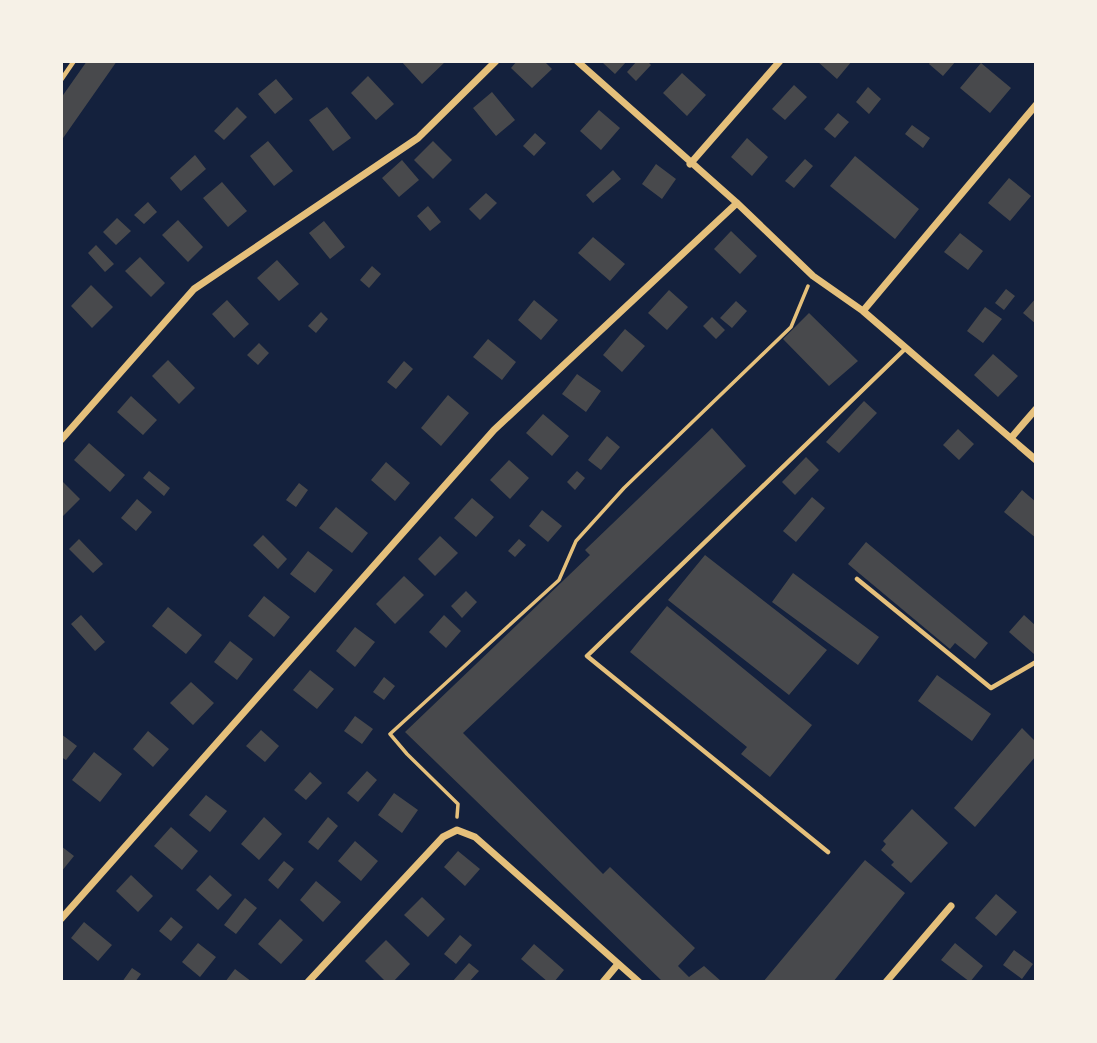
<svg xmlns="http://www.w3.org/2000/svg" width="1097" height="1043" viewBox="0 0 1097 1043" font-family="Roboto,sans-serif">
<rect width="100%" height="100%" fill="#14213d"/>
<path fill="#48494c" d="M87,61h30l-56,80v-43z
M401,61h45l-24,23z
M517,61h27l8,8 -20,19 -21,-20z
M605,61h22l-12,13 -12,-11z
M637,61h10l4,4 -15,16 -9,-9z
M817,61h35l-15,18z
M931,61h25l-13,15 -14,-12z
M981,63l30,25 -21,25 -30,-25z
M682,73l24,22 -19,21 -24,-23z
M368,76l26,28 -18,16 -25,-27z
M276,79l17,20 -18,15 -17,-20z
M794,85l13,12 -22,23 -13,-11z
M868,87l13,12 -12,15 -13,-12z
M492,92l23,28 -19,16 -23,-28z
M237,107l10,10 -23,23 -10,-9z
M327,107l24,31 -18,13 -24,-31z
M599,110l21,18 -19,22 -21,-19z
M838,113l11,9 -14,16 -11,-9z
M912,125l18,13 -7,10 -18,-14z
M535,133l11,10 -12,13 -11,-10z
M747,138l21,19 -16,19 -21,-19z
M268,141l25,30 -19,15 -24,-30z
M433,141l19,19 -19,19 -19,-19z
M195,155l11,14 -25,22 -11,-13z
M855,156l64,53 -24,30 -65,-53z
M805,159l8,7 -19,22 -9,-7z
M402,160l17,20 -20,17 -17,-19z
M656,164l20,15 -14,20 -20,-15z
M613,170l8,9 -28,24 -7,-8z
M1009,178l22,18 -21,25 -22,-18z
M222,182l25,29 -19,16 -25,-29z
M486,193l11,10 -17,17 -11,-11z
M148,202l9,10 -13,12 -10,-9z
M428,206l13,16 -11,9 -13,-15z
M117,218l14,13 -15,14 -13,-13z
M178,220l25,27 -15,15 -26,-27z
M324,221l21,26 -15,12 -21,-26z
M731,231l26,25 -17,18 -26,-25z
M960,233l23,18 -15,19 -24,-18z
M593,237l32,27 -15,17 -32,-28z
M96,245l18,19 -9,8 -17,-19z
M140,257l25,26 -14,14 -26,-26z
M277,260l22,24 -20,17 -22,-23z
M372,266l9,8 -12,14 -9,-8z
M91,285l22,22 -21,21 -21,-22z
M1006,289l9,7 -11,14 -9,-7z
M669,290l19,17 -21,23 -19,-17z
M1036,298v26l-13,-11z
M227,300l22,24 -15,14 -22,-24z
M534,300l24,20 -17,20 -23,-20z
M736,301l11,10 -15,17 -12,-10z
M985,307l17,12 -19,24 -16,-12z
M321,312l7,7 -12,14 -8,-7z
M809,313l49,48 -29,25 -46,-47z
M712,317l13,13 -9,9 -13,-13z
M625,329l20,17 -23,26 -19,-17z
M488,339l28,23 -14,18 -29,-23z
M259,343l10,10 -11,12 -11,-10z
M993,354l25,22 -20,21 -24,-22z
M168,360l27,28 -16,16 -27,-28z
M404,361l9,8 -17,20 -9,-7z
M577,374l24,17 -15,21 -24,-18z
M448,395l21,18 -28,33 -20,-18z
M131,396l26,24 -14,15 -26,-23z
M864,401l13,12 -38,40 -13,-11z
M543,414l26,22 -17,20 -26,-23z
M712,428l34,38 -283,267 140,141 7,-7 85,81 -17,18 11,11 15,-11 18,16h-59l-258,-250 185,-177 -5,-5z
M958,429l16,15 -15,16 -16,-15z
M607,436l13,11 -19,23 -13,-10z
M89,443l36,32 -15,17 -36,-32z
M806,457l13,13 -24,25 -13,-13z
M509,460l20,18 -19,21 -20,-19z
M386,462l24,21 -15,18 -24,-21z
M149,471l21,17 -6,8 -21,-18z
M577,471l8,7 -10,12 -8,-8z
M61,480l19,19 -19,19z
M299,483l9,7 -12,17 -10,-7z
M1022,490l14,12v36l-32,-26z
M812,497l13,11 -29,34 -13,-11z
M472,498l22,19 -18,20 -22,-19z
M137,499l15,13 -16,19 -15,-13z
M336,507l32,26 -16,20 -33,-25z
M542,510l20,16 -14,16 -19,-16z
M263,535l24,24 -9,10 -25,-24z
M440,536l18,17 -23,23 -17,-17z
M79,539l24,25 -10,9 -24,-24z
M519,539l7,6 -11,12 -7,-6z
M866,542l122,101 -13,16 -20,-16 -5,6 -102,-85z
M308,551l25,19 -18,23 -25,-19z
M705,555l122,95 -38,45 -121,-95z
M793,573l86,64 -21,28 -86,-63z
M404,576l20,19 -29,29 -19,-20z
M466,591l11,11 -15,16 -11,-12z
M264,596l26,21 -16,20 -26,-21z
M667,606l145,119 -42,52 -29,-23 6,-7 -117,-95z
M168,607l34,28 -16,19 -34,-28z
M81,615l24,27 -10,9 -24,-27z
M444,615l17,16 -15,17 -17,-16z
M1024,615l12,11 -2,28 -25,-22z
M355,627l20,15 -20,25 -19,-16z
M230,641l23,18 -16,21 -23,-18z
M310,670l24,19 -17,20 -24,-19z
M937,675l54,39 -19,27 -54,-40z
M384,677l11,9 -11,14 -11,-8z
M191,682l23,21 -21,22 -23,-22z
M355,716l18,13 -11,15 -18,-13z
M1022,728l14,14v14l-61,71 -21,-19z
M261,730l18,16 -14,16 -19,-16z
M148,731l21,18 -16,18 -20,-18z
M61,734l16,12 -11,14 -5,-3z
M94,752l28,22 -22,28 -28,-22z
M367,771l10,9 -19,22 -11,-9z
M310,772l12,11 -16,17 -12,-10z
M394,793l24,17 -16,23 -24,-18z
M206,795l21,16 -17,21 -21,-17z
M912,809l36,34 -37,40 -20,-18 3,-3 -13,-12 5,-6 -3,-3z
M264,817l18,17 -23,26 -18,-16z
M328,817l10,9 -20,24 -10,-8z
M171,827l27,24 -16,19 -28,-24z
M355,841l23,20 -17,20 -23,-20z
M61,846l13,10 -13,16z
M458,851l22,18 -15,17 -21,-19z
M865,860l40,33 -72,89h-70z
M284,861l10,8 -16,20 -10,-9z
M131,875l22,21 -15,16 -22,-21z
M210,875l22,20 -14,15 -22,-20z
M316,881l25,21 -18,20 -23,-22z
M996,894l21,18 -21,24 -21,-18z
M422,897l23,22 -17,18 -24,-22z
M245,898l12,10 -21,26 -12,-9z
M171,917l12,10 -12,14 -12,-10z
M280,919l23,21 -22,24 -23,-20z
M84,922l28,23 -14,16 -27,-23z
M460,935l12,10 -16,19 -12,-10z
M386,940l24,24 -17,18h-7l-21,-21z
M198,943l18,14 -16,20 -18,-15z
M955,943l28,23 -13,16 -29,-22z
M534,944l30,26 -10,12h-6l-27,-23z
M1014,950l19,14 -11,15 -19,-14z
M469,963l10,8 -10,11h-17z
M132,968l9,6 -6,8h-13z
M235,969l17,13h-27z"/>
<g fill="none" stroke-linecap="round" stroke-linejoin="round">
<path stroke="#e5c07b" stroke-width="3.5" d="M457,817l1,-13 -51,-50 -17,-20 169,-154 17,-39 48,-53 167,-161 17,-41"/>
<path stroke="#e5c07b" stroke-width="4.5" d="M61,80l13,-19
M857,579l134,109 45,-26
M828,852l-241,-196 319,-308"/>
<path stroke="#e5c07b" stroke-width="7" d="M577,61l160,142 76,73 50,35 173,149
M690,164l90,-103
M863,311l173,-206
M1011,438l25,-29
M61,440l133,-151 224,-151 78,-77
M61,919l433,-489 243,-227
M308,982l135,-145 14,-7 18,7 164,145
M603,982l15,-18
M886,982l65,-76"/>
</g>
<rect width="1097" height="1043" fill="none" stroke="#f6f1e7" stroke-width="126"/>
</svg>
